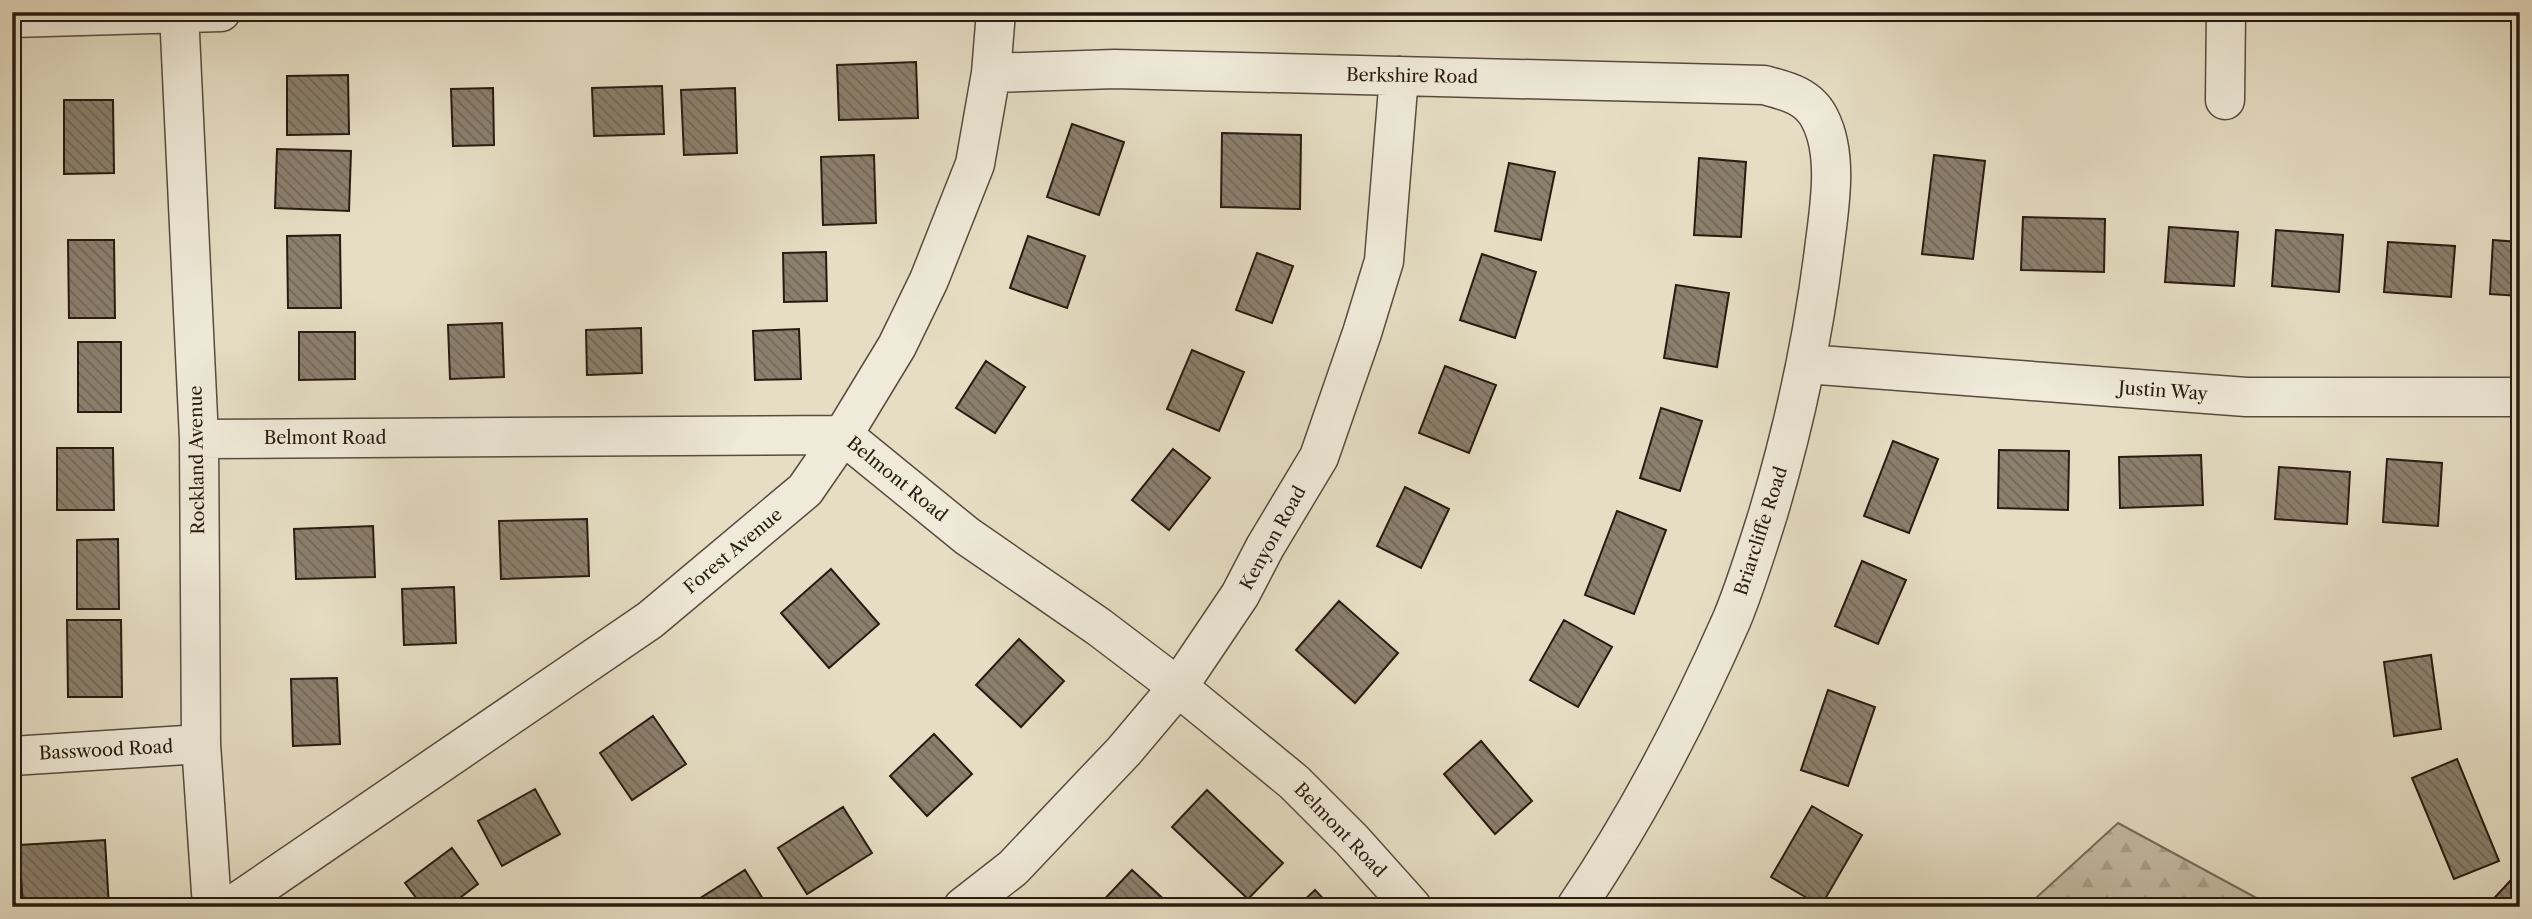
<svg xmlns="http://www.w3.org/2000/svg" width="2532" height="919" viewBox="0 0 2532 919" font-family="'Libre Caslon Text',serif">
<defs>
<pattern id="forest-firs" width="22" height="20" patternUnits="userSpaceOnUse" patternTransform="scale(1.75)"><rect width="22" height="20" fill="#c6bda6"/><path d="M5 1l3.5 6h-7zM16 11l3.5 6h-7z" fill="#aaa28e"/></pattern>
<pattern id="building-back-hatch" width="6" height="6" patternUnits="userSpaceOnUse" patternTransform="scale(1.75)"><rect width="6" height="6" fill="#8b806e"/><path d="M-1 5l2 2M0 0l6 6M5-1l2 2" fill="none" stroke="#726859"/></pattern>
</defs>
<rect width="100%" height="100%" fill="#e6dec4"/>
<filter id="stains"><feTurbulence type="fractalNoise" baseFrequency=".00286" numOctaves="4"/><feColorMatrix values="0 0 0 0 .2 0 0 0 0 .09 0 0 0 0 .02 0 0 0 .5 -.17"/></filter>
<radialGradient id="worn" r=".72"><stop offset=".6" stop-color="#630" stop-opacity="0"/><stop offset="1" stop-color="#630" stop-opacity=".3"/></radialGradient>
<path fill="url(#forest-firs)" stroke="#786c5c" stroke-width="2" d="M2118,823l155,84h-247z"/>
<path fill="url(#building-back-hatch)" stroke="#291b11" stroke-width="2" d="M916,62l2,56 -79,2 -2,-55z
M348,75l1,59 -62,1v-59z
M662,86l2,48 -70,2 -2,-48z
M493,88l1,57 -41,1 -2,-57z
M735,88l2,65 -53,2 -3,-65z
M64,100h49l1,73 -50,1z
M1072,124l52,18 -25,73 -52,-18z
M1222,133l79,2 -1,74 -79,-2z
M277,149l74,2 -2,60 -74,-3z
M874,155l2,68 -53,2 -2,-68z
M1934,155l51,6 -12,98 -51,-5z
M1699,158l47,4 -5,75 -47,-2z
M1509,163l46,9 -14,68 -46,-9z
M2023,217l82,2 -1,53 -83,-2z
M2169,227l69,5 -4,54 -69,-4z
M2276,230l67,5 -4,57 -67,-6z
M340,235l1,73h-53l-1,-72z
M1028,236l57,20 -18,52 -57,-20z
M68,240h46l1,78h-46z
M2493,240l27,2v54l-30,-2z
M2388,242l67,4 -4,51 -67,-5z
M826,252l1,49 -43,1 -1,-49z
M1257,253l36,13 -21,57 -36,-13z
M1482,254l54,18 -21,66 -55,-18z
M1676,285l53,8 -12,74 -53,-9z
M502,323l2,54 -54,2 -2,-54z
M641,328l1,45 -55,2 -1,-45z
M799,329l2,50 -46,1 -2,-49z
M299,332h56v47l-56,1z
M78,342h43v70h-43z
M1192,350l52,22 -25,59 -52,-22z
M986,361l39,26 -30,46 -39,-25z
M1445,366l51,19 -27,68 -50,-20z
M1661,408l41,13 -22,70 -40,-13z
M1893,441l45,18 -29,74 -45,-17z
M57,448h56l1,62h-57z
M1173,449l37,29 -41,52 -37,-30z
M1999,450l70,1 -1,59 -70,-2z
M2201,455l2,50 -83,3 -1,-51z
M2387,459l55,4 -4,63 -55,-4z
M2279,467l71,5 -3,52 -72,-5z
M1405,487l44,22 -28,59 -44,-22z
M1617,511l49,19 -32,84 -49,-19z
M587,519l2,57 -88,3 -2,-58z
M373,526l2,51 -79,2 -2,-50z
M118,539l1,70h-42v-69z
M1862,561l44,19 -28,64 -43,-18z
M831,569l48,55 -50,44 -48,-55z
M454,587l2,56 -52,2 -2,-56z
M1339,601l59,52 -43,50 -59,-53z
M67,620h54l1,77h-54z
M1564,620l48,27 -34,60 -48,-27z
M1019,639l45,42 -43,46 -45,-42z
M2431,655l10,74 -47,7 -10,-74z
M337,678l3,66 -47,2 -2,-67z
M1828,690l47,17 -27,79 -47,-16z
M653,716l33,48 -54,36 -32,-47z
M934,734l38,40 -45,42 -37,-40z
M1481,741l51,60 -37,33 -51,-60z
M2457,759l42,102 -45,18 -42,-101z
M535,789l25,45 -58,32 -24,-45z
M1207,790l76,73 -35,36 -76,-72z
M1812,806l50,29 -41,71 -50,-29z
M843,807l29,46 -65,41 -29,-46z
M105,840l4,67h-86l-4,-62z
M452,848l26,36 -30,23h-25l-18,-24z
M745,870l23,37h-82z
M1132,870l38,35 -1,2h-72z
M2511,880l9,9v18h-34z
M1315,890l16,17h-34z"/>
<g fill="none" stroke-linecap="round" stroke-linejoin="round">
<defs>
<path id="minor" d="M179,12l20,427 2,305 11,163
M12,18l209,-6
M991,73l124,-4 649,16c23,6 45,11 56,34 19,37 9,91 4,131 -11,89 -30,177 -56,264 -11,35 -22,71 -36,105 -44,100 -94,197 -156,288
M2225,100l1,-88
M1806,364l440,33h274
M199,439l644,-4 124,101 132,91 79,60 116,95 58,58 60,67
M12,756l189,-12
M230,907l420,-287 155,-130 38,-55 54,-89 32,-66 46,-116 16,-91 5,-61
M963,907l50,-39 111,-117 54,-64 62,-92 25,-48 54,-90 43,-124 22,-72 15,-185"/>
</defs>
<use href="#minor" stroke="#584c3e" stroke-width="41"/>
<use href="#minor" stroke="#efead9" stroke-width="38"/>
</g>
<g text-anchor="middle" stroke-width="5" stroke-linejoin="round" paint-order="stroke">
<g font-size="18" fill="#291b11" stroke="#efead9">
<text transform="translate(1412 76) rotate(1)" y="6">Berkshire Road</text>
<text transform="translate(2163 391) rotate(4)" y="6">Justin Way</text>
<text x="325" y="444">Belmont Road</text>
<text transform="translate(197 460) rotate(-91)" y="6">Rockland Avenue</text>
<text transform="translate(897 479) rotate(39)" y="6">Belmont Road</text>
<text transform="translate(1761 531) rotate(-72)" y="6">Briarcliffe Road</text>
<text transform="translate(1273 538) rotate(-61)" y="6">Kenyon Road</text>
<text transform="translate(733 551) rotate(-40)" y="6">Forest Avenue</text>
<text transform="translate(106 750) rotate(-3)" y="6">Basswood Road</text>
<text transform="translate(1340 830) rotate(46)" y="6">Belmont Road</text>
</g>
</g>
<rect width="2532" height="919" fill="none" stroke="#e6dec4" stroke-width="42"/>
<rect x="14" y="14" width="2504" height="891" fill="none" stroke="#291b11" stroke-width="3.5"/>
<rect x="21" y="21" width="2490" height="877" fill="none" stroke="#291b11" stroke-width="2"/>
<rect width="100%" height="100%" filter="url(#stains)"/>
<rect width="100%" height="100%" fill="url(#worn)"/>
</svg>
